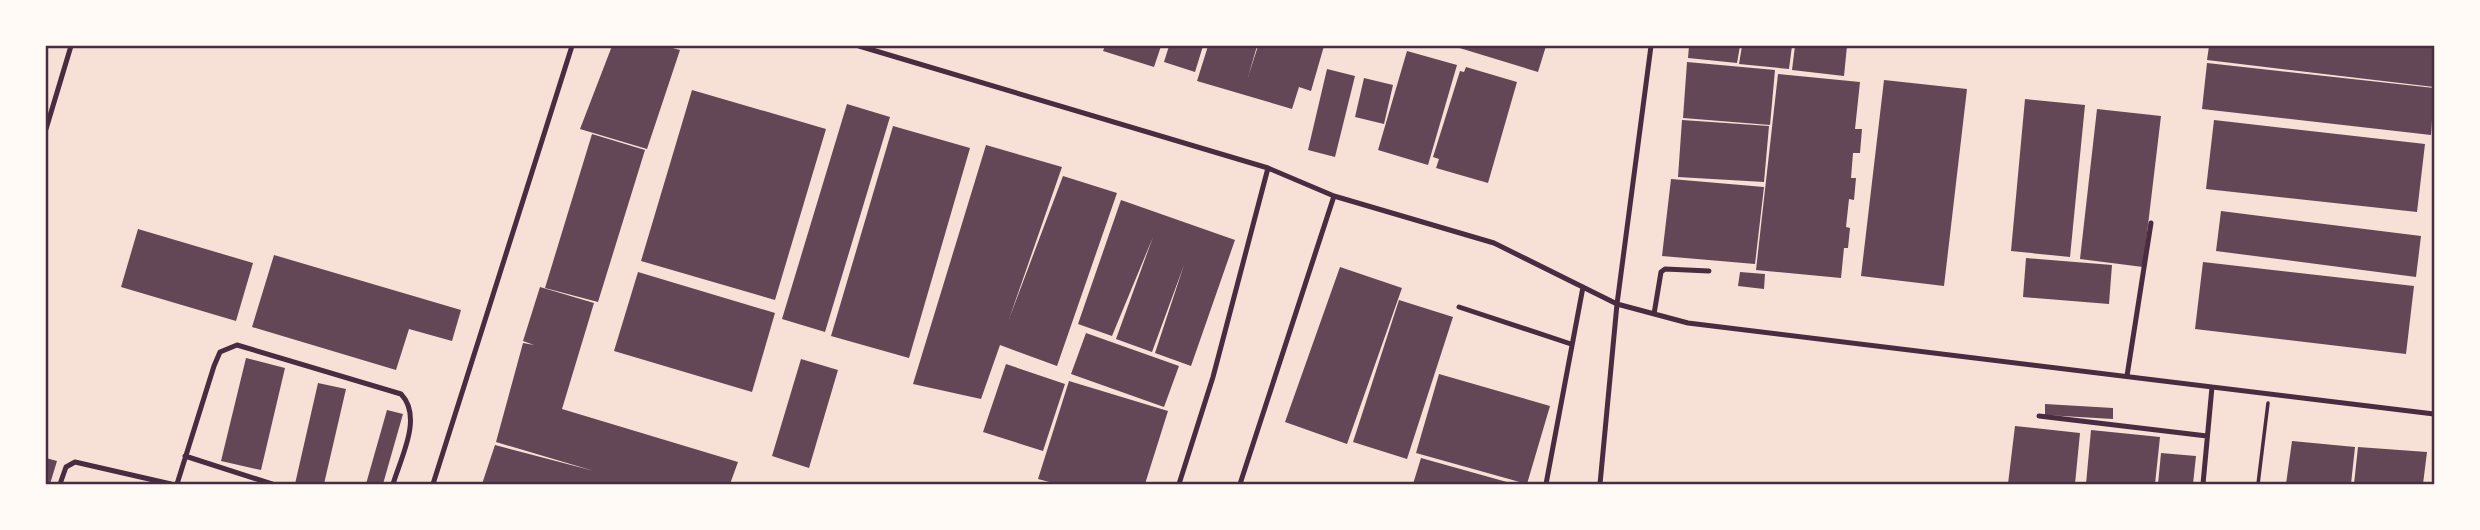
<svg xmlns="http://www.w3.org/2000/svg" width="2480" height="530" viewBox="0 0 2480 530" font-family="'Golos Text',sans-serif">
<rect width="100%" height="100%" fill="#f7e1d7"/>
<path fill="#644757" d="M612,46h53l15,4 -33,99 -67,-20z
M1105,46h56l-7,21 -51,-16z
M1169,46h34l-8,26 -31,-10z
M1208,46h49l-9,31 10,-31h66l-13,45 -12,-4 -7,22 -95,-28z
M1453,46h93l-8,26z
M1689,46h51l-3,17 -49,-5z
M1742,46h50l-3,23 -50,-5z
M1795,46h52l-3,30 -52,-6z
M2209,46h225v41l-227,-27z
M1407,51l50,14 -29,100 -50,-15z
M1687,62l88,8 -5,55 -87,-7z
M2207,63l227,25 -3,47 -229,-26z
M1466,67l51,15 -29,101 -52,-15 3,-9 -6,-2 27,-86 4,1z
M1327,69l28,7 -20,81 -27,-7z
M1778,74l82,8 -5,47h7l-2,24h-7l-2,25h5l-2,22 -5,-1 -3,28 4,1 -2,20h-4l-3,30 -85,-8z
M1364,78l29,7 -9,39 -29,-7z
M1884,80l83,9 -23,197 -83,-10z
M692,90l134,39 -51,171 -134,-39z
M2025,99l60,6 -15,152 -59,-6z
M847,104l43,13 -65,215 -43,-13z
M2097,109l64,7 -18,151 -63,-8z
M1682,120l87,6 -5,56 -86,-5z
M2214,120l211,24 -8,68 -211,-23z
M893,126l77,22 -61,210 -78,-22z
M592,134l53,16 -47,152 -53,-14z
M986,145l76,22 -53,152 54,-143 54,17 -60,173 -57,-21 -19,54 -68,-15z
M1671,179l93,8 -9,77 -93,-8z
M1121,200l114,40 -44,126 -36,-13 29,-88 -32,87 -36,-13 37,-102 -41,99 -34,-12z
M2221,211l200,25 -5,41 -200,-26z
M138,229l115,34 -17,58 -115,-34z
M274,255l187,55 -9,31 -43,-12 -13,41 -144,-43z
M2026,258l86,7 -3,39 -86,-7z
M2203,262l211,24 -8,68 -211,-25z
M1340,267l62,21 -55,156 -62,-22z
M638,272l137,41 -23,79 -138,-41z
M1740,272l25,2 -1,15 -26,-3z
M540,287l54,16 -32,106 176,53 -8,22h-248l13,-39 99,26 -98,-29 27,-99 11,2 -11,-4z
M1399,300l54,17 -46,142 -54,-17z
M1086,333l93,33 -15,41 -93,-33z
M246,358l39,10 -24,102 -40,-9z
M801,359l37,11 -29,98 -37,-12z
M1006,364l59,20 -22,67 -60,-19z
M1439,374l111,32 -23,78 -111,-31z
M1069,381l99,30 -23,73h-88l-19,-5z
M318,383l28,6 -22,95h-29z
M2045,404l68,4v11l-68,-4z
M387,410l16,4 -20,70h-17z
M2015,426l65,7 -5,51h-67z
M2091,430l69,7 -5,47h-69z
M2292,441l63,6 -4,37h-65z
M2358,447l69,5 -4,32h-69z
M2161,453l35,3 -3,28h-35z
M46,458l11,3 -7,23h-4z
M1421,458l93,26h-101z"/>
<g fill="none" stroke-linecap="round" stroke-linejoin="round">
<path stroke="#4a2c40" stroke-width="3.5" d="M2258,484l10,-81"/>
<path stroke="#4a2c40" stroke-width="5" d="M859,46l409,122 66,28 160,47 123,61 71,19 746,91
M46,129l25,-83
M1459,307l112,37
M1654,314l7,-42 4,-3 44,2
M2127,376l24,-153
M2039,416l168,20
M185,456l87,28
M60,484l6,-17 9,-5 96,22
M177,484l37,-118 6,-14 17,-7 164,49c22,23 0,63 -8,90
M433,484l139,-438
M1179,484l34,-107 55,-209
M1240,484l94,-288
M1546,484l37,-197
M1600,484l17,-180 34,-258
M2203,484l9,-97"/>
</g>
<rect width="2480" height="530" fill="none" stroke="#fffaf5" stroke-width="94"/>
<rect x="47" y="47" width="2386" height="436" fill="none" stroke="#4a2c40" stroke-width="2.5"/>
</svg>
